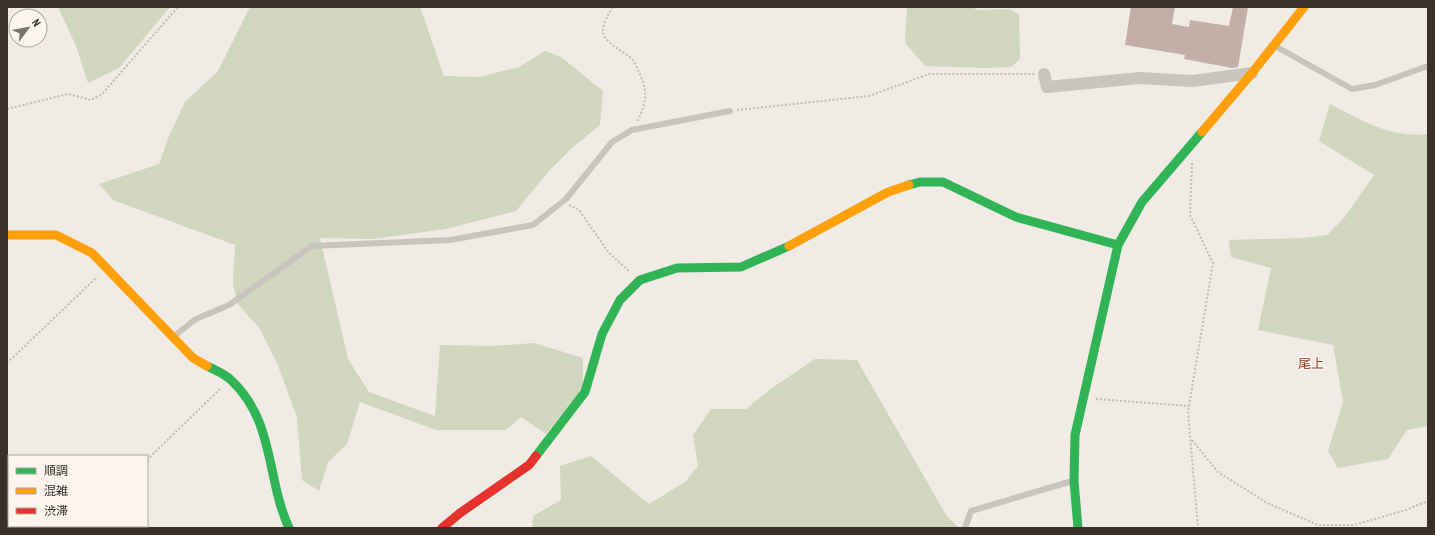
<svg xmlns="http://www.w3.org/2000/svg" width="1435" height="535" viewBox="0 0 1435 535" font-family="'PT Sans Narrow','Noto Sans JP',sans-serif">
<rect width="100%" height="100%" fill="#f0ebe5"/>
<path fill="#d1d6bf" d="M58,7h112l-51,61 -31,15 -12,-37z
M250,7h170l24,69 35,1 40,-10 26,-16 16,6 42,34 -3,34 -28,23 -23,23 -33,40 -70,18 -74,10 -52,-1 28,121 21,33 66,24 5,-71 53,1 41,-3 49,15v30l-37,46 -25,-17 -15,13h-70l-76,-28 -13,42 -19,18 -9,29 -17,-11 -5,-63 -20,-54 -17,-34 -22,-25 -5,-20 2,-39 -122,-45 -14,-16 60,-20 10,-28 16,-34 33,-31z
M907,7h69l-1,3 35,-1 9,6 1,44 -9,8 -24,1 -62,-2 -20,-23z
M1330,104c33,17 60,34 98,30v292l-21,4 -19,29 -50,9 -10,-17 15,-49 -10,-57 -75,-15 13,-62 -40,-11 -2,-17 74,-2 24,-3 17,-17 30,-43 -55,-34z
M815,359l42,1 89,155 13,13h-427l1,-12 28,-16 -1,-34 31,-10 58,48 36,-22 13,-16 -5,-31 18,-26h35l23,-19z"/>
<path fill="#c3afa7" d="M1131,7h44l-3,17 17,3 1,-7 39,6 4,-19h15l-10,60 -6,1 -48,-9 1,-4 -60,-10z"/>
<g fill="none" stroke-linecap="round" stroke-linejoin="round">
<path stroke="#c2bbb6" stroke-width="2" stroke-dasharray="2 2" stroke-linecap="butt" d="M613,7c-22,33 -4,33 19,52 3,3 5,9 7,13 9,20 8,30 -2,50
M7,109l61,-15 23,6 11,-6 76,-87
M737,110l132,-14 60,-22h105
M1192,163l-2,52 23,48 -25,149 10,116
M569,205l10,5 30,43 21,19
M7,363l90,-86
M1096,399l93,7
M1192,440l26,32 49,31 51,22h36l52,-15 22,-9
M147,460l74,-72
M7,520l2,2
M13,526l1,2
M78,528l2,-2"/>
<path stroke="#c9c3be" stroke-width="6" d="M1275,46l77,43 23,-4 53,-19
M174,336l22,-17 33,-14 83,-59 138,-6 83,-15 33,-26 46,-57 20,-12 98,-19
M965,528l6,-17 101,-30"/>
<path stroke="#c9c3be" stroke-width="12" d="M1044,74l3,13 93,-9 52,3 60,-8"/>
<path stroke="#30b455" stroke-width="9" d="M909,185l11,-3h23l73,35 102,28
M207,366c8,4 18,8 24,14 44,41 35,98 58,148
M536,456l49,-64 17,-58 18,-34 20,-20 37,-12 64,-1 48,-21
M1078,528l-4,-47 1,-46 43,-190 24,-43 60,-70"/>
<path stroke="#ff9f0a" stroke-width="9" d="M1202,132l50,-59 52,-66
M7,235h49l36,18 101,105 14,8
M789,246l99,-54 21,-7"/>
<path stroke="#e5322d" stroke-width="9" d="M442,528l18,-15 69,-48 7,-9"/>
</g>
<g text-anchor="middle" stroke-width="3.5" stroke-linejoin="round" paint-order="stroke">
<g font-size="13" fill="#8c3b22" stroke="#fbf5ee">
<text x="1311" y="368">尾上</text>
</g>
</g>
<rect width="1435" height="535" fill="none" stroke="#3b302b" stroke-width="16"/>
<rect x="8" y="455" width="140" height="72" fill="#fbf5ee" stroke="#aea6a0"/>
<rect x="16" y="468" width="20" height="6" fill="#30b455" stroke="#aea6a0"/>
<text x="44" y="475" font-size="12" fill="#3b302b">順調</text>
<rect x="16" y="488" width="20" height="6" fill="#ff9f0a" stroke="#aea6a0"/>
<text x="44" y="495" font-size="12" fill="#3b302b">混雑</text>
<rect x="16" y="508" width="20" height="6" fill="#e5322d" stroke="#aea6a0"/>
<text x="44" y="515" font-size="12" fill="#3b302b">渋滞</text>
<g transform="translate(28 28) rotate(58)"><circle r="19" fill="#fbf5ee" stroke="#aea6a0"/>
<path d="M0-3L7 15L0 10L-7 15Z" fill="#7a716c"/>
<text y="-6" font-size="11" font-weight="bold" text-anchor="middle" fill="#3b302b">N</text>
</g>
</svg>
